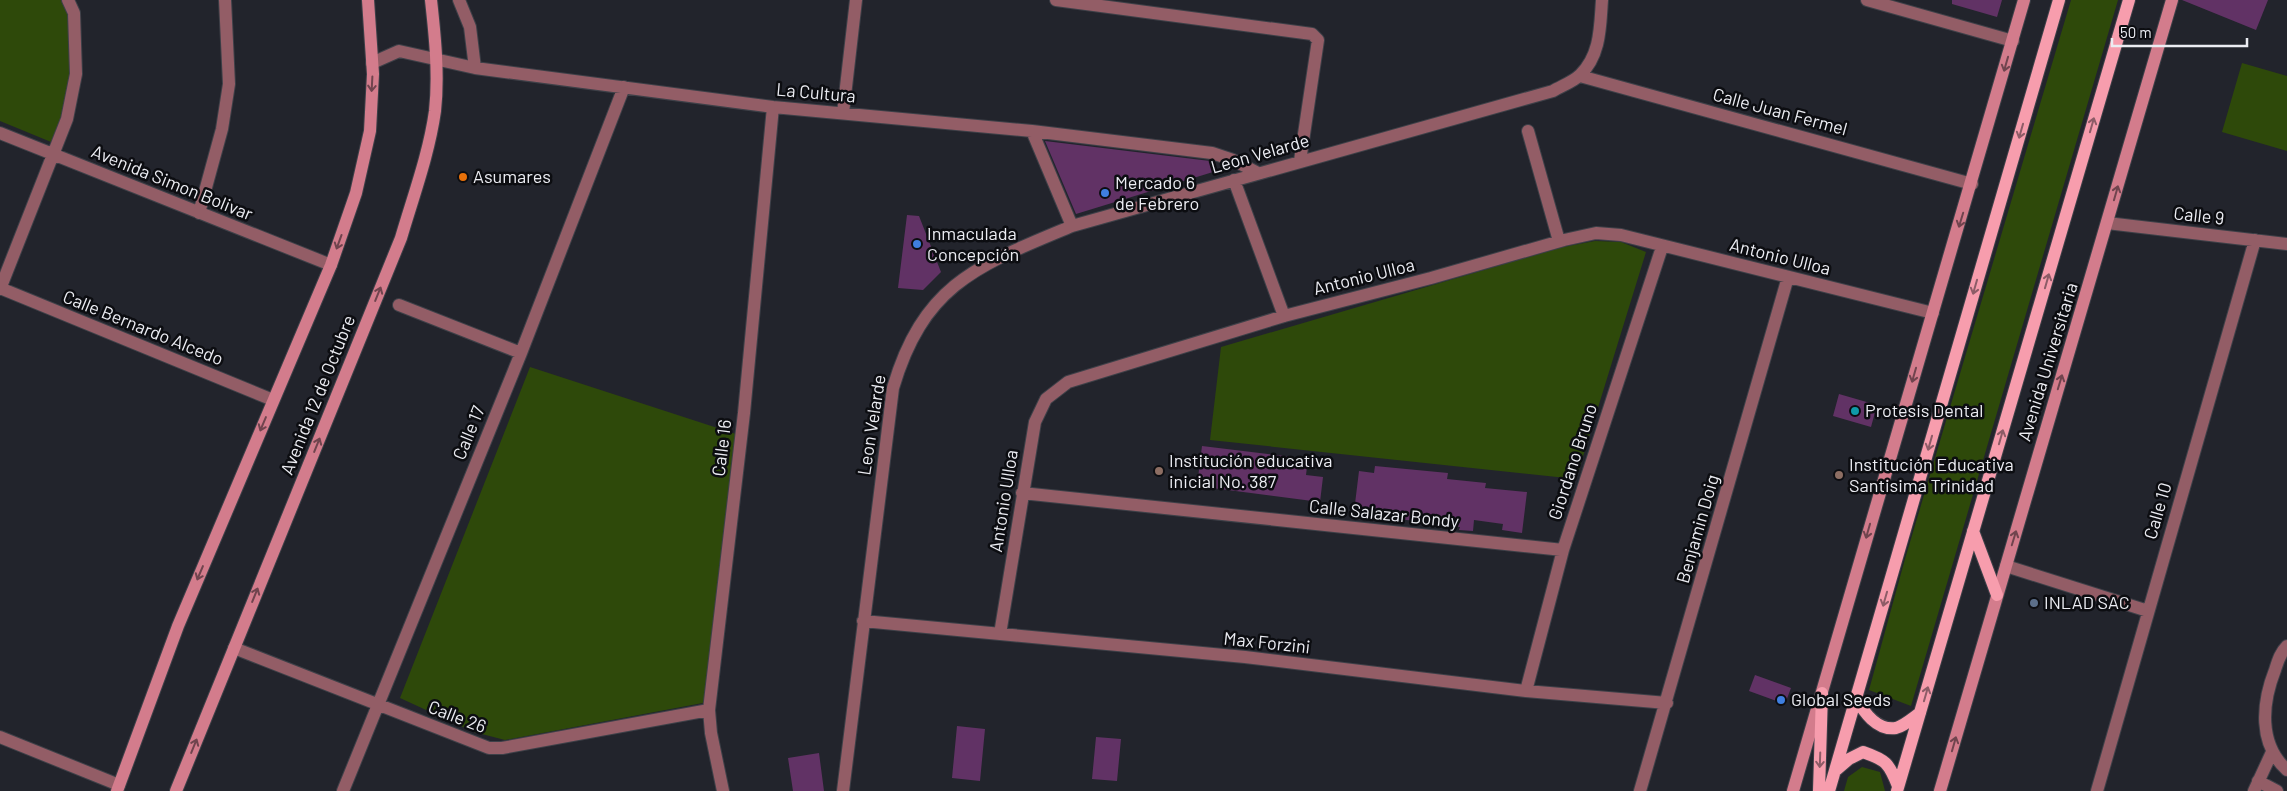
<svg xmlns="http://www.w3.org/2000/svg" width="2287" height="791" viewBox="0 0 2287 791" font-family="Barlow,sans-serif">
<rect width="100%" height="100%" fill="#22242c"/>
<path fill="#2e490a" d="M0,0h62l10,25 1,62 -17,57 -56,-23z
M2071,0h47l-207,706 -42,-16 36,-131z
M2242,63l45,13v75l-65,-19z
M1595,241l26,1 25,10 -70,227 -366,-39 11,-93 342,-100z
M530,367l209,68 -31,267 -203,38 -31,-8 -74,-34z
M1862,767l18,5 5,19h-41l4,-14z"/>
<path fill="#613265" d="M1952,0h50l-5,17 -45,-13z
M2182,0h86l-12,30z
M1045,141l165,20 3,11 -137,42z
M907,215l12,1 22,56 -18,18 -25,-2z
M1839,394l38,11 -6,22 -38,-11z
M1202,446l106,13 -2,16 17,2 -3,25 -123,-16z
M1375,466l73,7 -1,6 39,4 -1,5 42,4 -5,41 -20,-3 1,-6 -29,-4 -1,11 -14,-1 1,-3 -27,-3v-2l-27,-2 -52,-8 5,-41 15,2z
M1755,675l36,13 -6,16 -36,-13z
M957,726l28,3 -5,52 -28,-3z
M1096,737l25,2 -4,42 -25,-2z
M819,753l5,38h-31l-5,-33z"/>
<g fill="none" stroke-linecap="round" stroke-linejoin="round">
<defs>
<path id="minor" d="M459,0l11,27 5,41
M1056,0l256,34 6,6 -18,121
M1867,0l146,41
M372,63l27,-12 76,17 298,39 259,24 180,22 21,7 25,13
M1580,76l392,108
M843,113l13,-113
M1032,131l40,95
M1528,131l31,110
M0,133l331,132
M1234,180l50,136
M199,213l23,-84 7,-45 -4,-84
M2107,223l180,21
M0,288l273,112
M0,289l67,-170 9,-45 -2,-61 -6,-13
M399,305l122,48
M1022,493l541,57
M2006,566l142,45
M863,621l382,36 281,34 141,12
M1000,634l35,-212 11,-23 22,-17 216,-66 147,-38 133,-38 32,-7 25,2 312,78
M2287,646c-7,7 -9,15 -12,24 -13,33 -17,74 12,100
M234,648l255,100h13l207,-38
M1526,691l37,-141 99,-303
M0,737l119,48
M2258,781l19,10
M343,791l178,-438 103,-266
M723,791l-12,-58 -2,-23 35,-297 29,-306
M843,791l50,-403c31,-105 86,-123 179,-162l481,-135c8,-5 20,-9 27,-16 21,-20 20,-49 22,-75
M1640,791l148,-514
M2097,791l158,-551
M2254,791l18,-39"/>
<path id="secondary" d="M117,791l61,-165 153,-361 25,-72 14,-62 3,-57 -5,-74
M176,791l225,-553c12,-41 28,-84 34,-127 4,-36 0,-75 -4,-111
M1793,791l231,-791
M1940,791l232,-791"/>
<path id="primary" d="M1973,531l24,64
M1856,698c7,13 21,33 40,30 8,-2 17,-10 24,-15
M1835,771l14,-12 14,-7c23,8 26,11 35,34
M1819,791l3,-98
M1829,791l230,-791
M1897,791l232,-791"/>
</defs>
<use href="#minor" stroke="#3e4048" stroke-width="14"/>
<use href="#secondary" stroke="#3e4048" stroke-width="14"/>
<use href="#primary" stroke="#3e4048" stroke-width="14"/>
<use href="#minor" stroke="#935d66" stroke-width="12"/>
<use href="#secondary" stroke="#d37c8c" stroke-width="12"/>
<use href="#primary" stroke="#f79dad" stroke-width="12"/>
</g>
<defs><path id="oneway-shaft" d="M-6 0H5M1.5-3L5.5 0L1.5 3" fill="none" stroke-width="1.6" stroke-linecap="round" stroke-linejoin="round" transform="scale(1.25)"/></defs>
<g stroke="#70444e">
<use href="#oneway-shaft" transform="translate(2006 64) rotate(106)"/>
<use href="#oneway-shaft" transform="translate(372 84) rotate(93)"/>
<use href="#oneway-shaft" transform="translate(2116 193) rotate(-74)"/>
<use href="#oneway-shaft" transform="translate(1961 220) rotate(107)"/>
<use href="#oneway-shaft" transform="translate(339 242) rotate(110)"/>
<use href="#oneway-shaft" transform="translate(378 294) rotate(-68)"/>
<use href="#oneway-shaft" transform="translate(1914 375) rotate(106)"/>
<use href="#oneway-shaft" transform="translate(2060 382) rotate(-73)"/>
<use href="#oneway-shaft" transform="translate(263 424) rotate(113)"/>
<use href="#oneway-shaft" transform="translate(317 445) rotate(-68)"/>
<use href="#oneway-shaft" transform="translate(1868 531) rotate(106)"/>
<use href="#oneway-shaft" transform="translate(2014 538) rotate(-73)"/>
<use href="#oneway-shaft" transform="translate(200 573) rotate(113)"/>
<use href="#oneway-shaft" transform="translate(255 595) rotate(-68)"/>
<use href="#oneway-shaft" transform="translate(1954 744) rotate(-74)"/>
<use href="#oneway-shaft" transform="translate(194 746) rotate(-68)"/>
</g>
<g stroke="#8d5c67">
<use href="#oneway-shaft" transform="translate(2092 125) rotate(-74)"/>
<use href="#oneway-shaft" transform="translate(2021 131) rotate(106)"/>
<use href="#oneway-shaft" transform="translate(2047 281) rotate(-74)"/>
<use href="#oneway-shaft" transform="translate(1975 287) rotate(106)"/>
<use href="#oneway-shaft" transform="translate(2001 437) rotate(-74)"/>
<use href="#oneway-shaft" transform="translate(1930 443) rotate(106)"/>
<use href="#oneway-shaft" transform="translate(1885 599) rotate(106)"/>
<use href="#oneway-shaft" transform="translate(1926 694) rotate(-74)"/>
<use href="#oneway-shaft" transform="translate(1820 760) rotate(92)"/>
</g>
<circle fill="#e8710a" stroke="#0c0d11" stroke-width="2" cx="463" cy="177" r="5"/>
<g fill="#3f7fe0" stroke="#0c0d11" stroke-width="2">
<circle cx="1105" cy="193" r="5"/>
<circle cx="917" cy="244" r="5"/>
<circle cx="1781" cy="700" r="5"/>
</g>
<circle fill="#0f9aa8" stroke="#0c0d11" stroke-width="2" cx="1855" cy="411" r="5"/>
<g fill="#8d6e63" stroke="#0c0d11" stroke-width="2">
<circle cx="1159" cy="471" r="5"/>
<circle cx="1839" cy="475" r="5"/>
</g>
<circle fill="#5c6f8a" stroke="#0c0d11" stroke-width="2" cx="2034" cy="603" r="5"/>
<g text-anchor="middle" stroke-width="5" stroke-linejoin="round" paint-order="stroke">
<g font-size="18" fill="#ecedf3" stroke="#0c0d11">
<text transform="translate(816 93) rotate(5)" y="6">La Cultura</text>
<text transform="translate(1780 112) rotate(15)" y="6">Calle Juan Fermel</text>
<text transform="translate(1260 154) rotate(-16)" y="6">Leon Velarde</text>
<text transform="translate(172 183) rotate(22)" y="6">Avenida Simon Bolivar</text>
<text transform="translate(2199 216) rotate(6)" y="6">Calle 9</text>
<text transform="translate(1780 257) rotate(14)" y="6">Antonio Ulloa</text>
<text transform="translate(1364 277) rotate(-14)" y="6">Antonio Ulloa</text>
<text transform="translate(143 328) rotate(22)" y="6">Calle Bernardo Alcedo</text>
<text transform="translate(2048 362) rotate(-73)" y="6">Avenida Universitaria</text>
<text transform="translate(318 395) rotate(-68)" y="6">Avenida 12 de Octubre</text>
<text transform="translate(872 425) rotate(-81)" y="6">Leon Velarde</text>
<text transform="translate(469 433) rotate(-68)" y="6">Calle 17</text>
<text transform="translate(722 448) rotate(-83)" y="6">Calle 16</text>
<text transform="translate(1573 462) rotate(-72)" y="6">Giordano Bruno</text>
<text transform="translate(1004 501) rotate(-81)" y="6">Antonio Ulloa</text>
<text transform="translate(2158 511) rotate(-74)" y="6">Calle 10</text>
<text transform="translate(1384 514) rotate(6)" y="6">Calle Salazar Bondy</text>
<text transform="translate(1698 529) rotate(-74)" y="6">Benjamin Doig</text>
<text transform="translate(1267 643) rotate(6)" y="6">Max Forzini</text>
<text transform="translate(457 717) rotate(21)" y="6">Calle 26</text>
</g>
<g font-size="18" fill="#ecedf3" stroke="#0c0d11" text-anchor="start">
<text x="473" y="183">Asumares</text>
<text x="1115" y="189">Mercado 6<tspan x="1115" dy="21">de Febrero</tspan></text>
<text x="927" y="240">Inmaculada<tspan x="927" dy="21">Concepción</tspan></text>
<text x="1865" y="417">Protesis Dental</text>
<text x="1169" y="467">Institución educativa<tspan x="1169" dy="21">inicial No. 387</tspan></text>
<text x="1849" y="471">Institución Educativa<tspan x="1849" dy="21">Santisima Trinidad</tspan></text>
<text x="2044" y="609">INLAD SAC</text>
<text x="1791" y="706">Global Seeds</text>
</g>
</g>
<path d="M2112 38v8h135v-8" fill="none" stroke="#ecedf3" stroke-width="2.5"/>
<text x="2120" y="38" font-size="15" fill="#ecedf3" stroke="#0c0d11" stroke-width="4" paint-order="stroke">50 m</text>
</svg>
